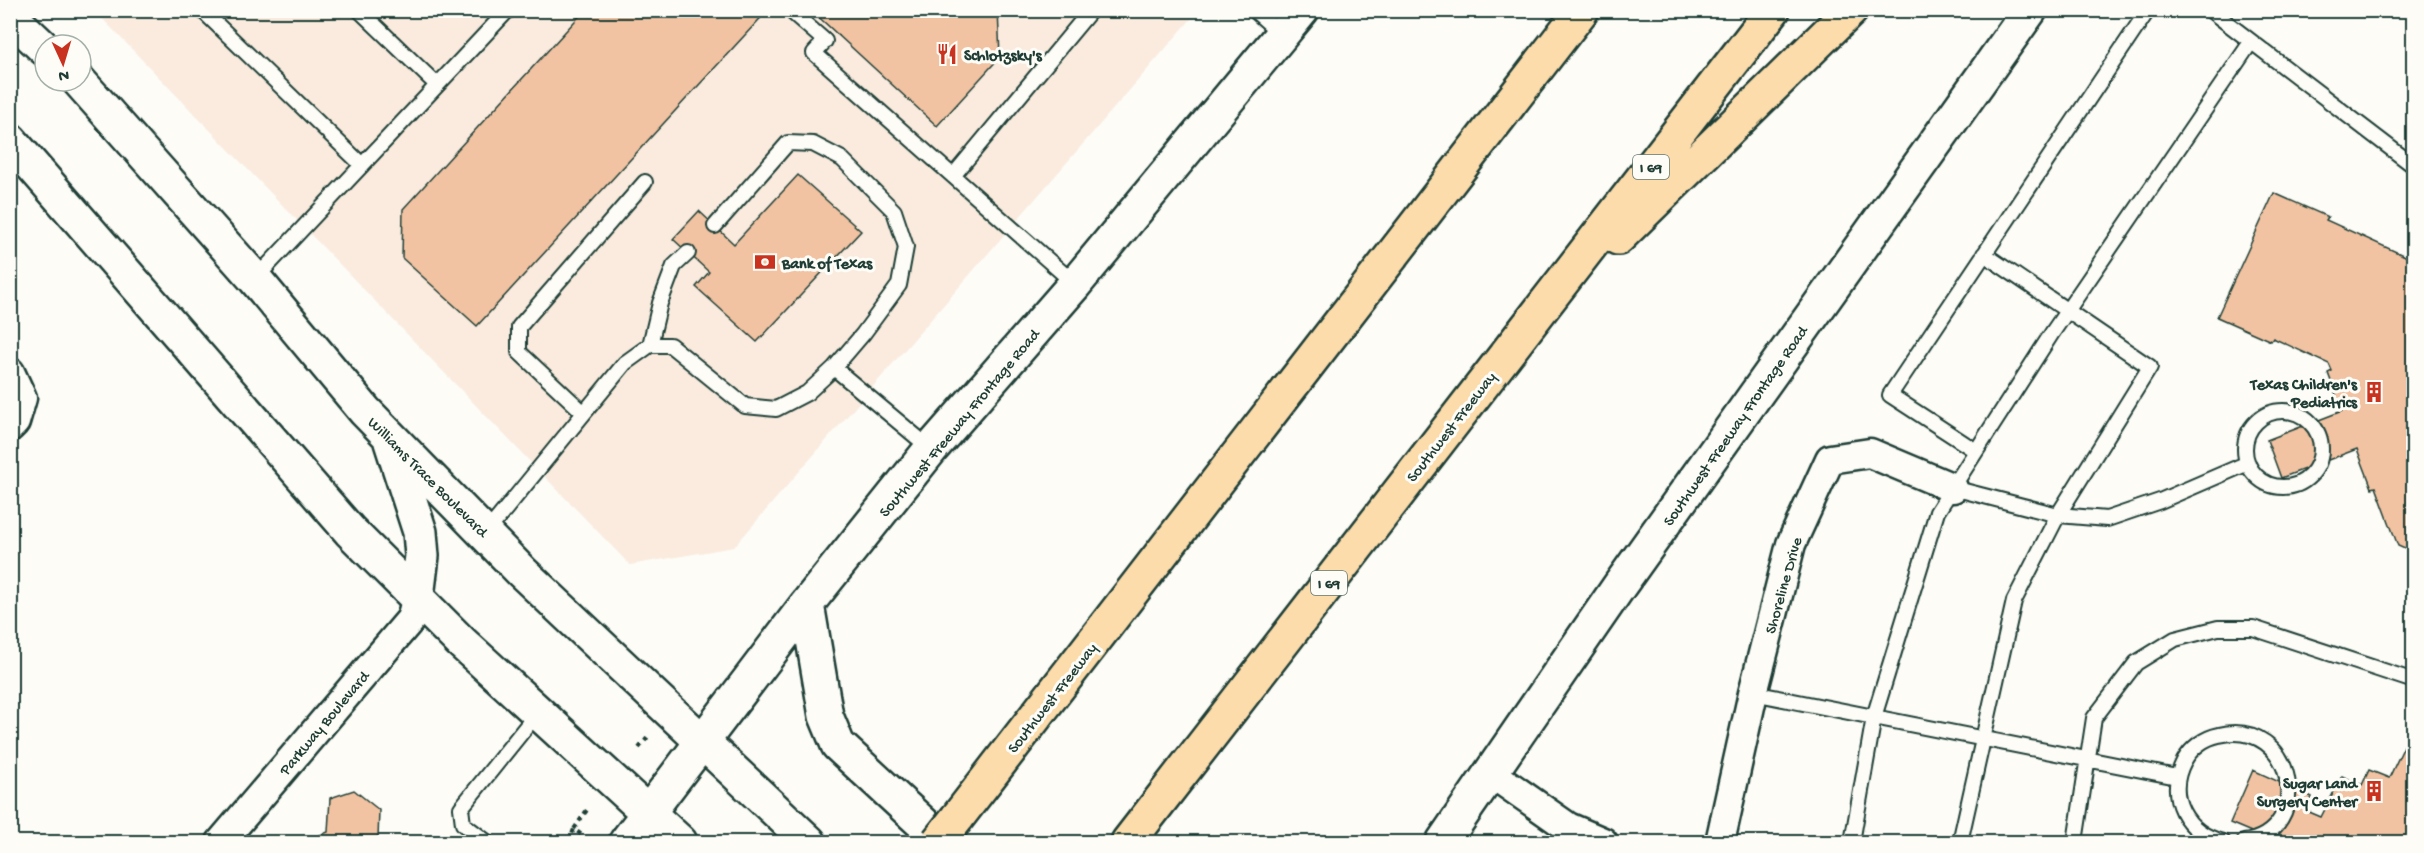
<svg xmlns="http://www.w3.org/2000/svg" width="2424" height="853" viewBox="0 0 2424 853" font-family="'Gochi Hand',sans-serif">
<rect width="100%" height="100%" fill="#fdfcf7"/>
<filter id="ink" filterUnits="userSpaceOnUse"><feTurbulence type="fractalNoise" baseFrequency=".0167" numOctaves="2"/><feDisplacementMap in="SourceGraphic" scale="12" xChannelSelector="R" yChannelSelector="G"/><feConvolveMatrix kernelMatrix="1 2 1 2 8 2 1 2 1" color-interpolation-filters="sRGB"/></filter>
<g filter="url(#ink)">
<path fill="#faebde" d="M95,11h1103l-464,536 -104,18z"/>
<path fill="#f2c3a2" stroke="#1f3d34" stroke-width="1.5" d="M585,10h183l-291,316 -75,-68 1,-49z
M811,10h187l2,47 -63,69z
M798,175l63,56 -104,111 -61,-55 13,-15 -36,-33 26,-28 35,33z
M2274,193l54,24 -2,3 88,40v293l-16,-7 -22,-59 -4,1 -15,-39 -76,29 -14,-38 75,-29 -14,-38 4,-2 -3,-7 -56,-26 -2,3 -54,-24z
M2406,742l8,4v96h-104l-15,-6 -3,6h-17l-45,-19 23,-53 59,27 -5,14 14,6 21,-41 20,9 7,-15 20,8z
M354,790l25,20 -1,29 5,3h-81l26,-10 2,-34z"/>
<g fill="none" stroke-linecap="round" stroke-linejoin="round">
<defs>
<path id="service" d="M202,10l160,155
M359,10l78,75
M1254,10l27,24
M2210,10l204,156
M793,13l32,28 -11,12 261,231
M953,176l138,-166
M715,226l73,-83 25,1 29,15 52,52 12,36 -7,38 -36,49 -29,34
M255,279l253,-269
M650,345l10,-42 14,-37 14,-13
M2245 449a38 38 0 1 1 76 0a38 38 0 1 1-76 0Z
M584,413l-65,-61v-25l126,-145
M1976,451l-86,-56 258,-385
M1953,488l105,27 49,4 53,-18 88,-38
M486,533l139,-170 25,-18h20l75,61 31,3 31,-16 27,-25 97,81
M1753,693l424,84
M487,842l-24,-18 -2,-16 77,-96
M1852,842l22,-125 63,-205 115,-179 199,-291
M1960,842l54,-241 44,-86 92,-148 -166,-113
M2075,842l19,-124 42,-55 39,-24 43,-11h35l161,53
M2223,842c-37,-9 -58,-45 -39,-81 7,-13 20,-23 35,-26 77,-18 96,97 25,107"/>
<path id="minor" d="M10,372l12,26 -7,24 -5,5
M1491,773l77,54 35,15
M221,842l190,-223 6,-22
M1720,842l33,-149 38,-149 39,-85 40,-6 83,35"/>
<path id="secondary" d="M10,16l35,33
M79,81l176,198 110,132 157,161 287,270
M10,140l340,391 111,111 219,200
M391,442l29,90 2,24 -5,41
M807,604l19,112 12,29 105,97
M626,842l181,-238 124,-155 144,-165 227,-274
M1443,842l177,-257 410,-575"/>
<path id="motorway" d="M1618,238l233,-228
M957,818l625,-808
M1128,842l645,-832"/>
</defs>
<use href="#service" stroke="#1f3d34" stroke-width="18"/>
<use href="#minor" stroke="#1f3d34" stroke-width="33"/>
<use href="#secondary" stroke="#1f3d34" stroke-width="38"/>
<use href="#motorway" stroke="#1f3d34" stroke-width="38"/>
<path stroke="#1f3d34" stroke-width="4" stroke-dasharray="4.5 4.5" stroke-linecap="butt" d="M639,748l9,-11
M588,840l-14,-11 15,-22
M569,842l5,-13"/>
<use href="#service" stroke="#fdfcf7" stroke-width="14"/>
<use href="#minor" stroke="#fdfcf7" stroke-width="28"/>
<use href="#secondary" stroke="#fdfcf7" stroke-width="33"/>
<use href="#motorway" stroke="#fddcac" stroke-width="33"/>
<defs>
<path id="motorway-bridge" d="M938,842l19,-24"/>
</defs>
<use href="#motorway-bridge" stroke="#1f3d34" stroke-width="38" stroke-linecap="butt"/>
<use href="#motorway-bridge" stroke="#fddcac" stroke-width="33"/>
</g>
</g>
<defs>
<symbol id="restaurant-bare" viewBox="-9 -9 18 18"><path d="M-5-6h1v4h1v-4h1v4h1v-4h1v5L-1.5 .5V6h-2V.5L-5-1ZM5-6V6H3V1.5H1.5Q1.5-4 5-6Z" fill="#c8321e" stroke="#fdfcf7" stroke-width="2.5" paint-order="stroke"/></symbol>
<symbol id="bank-bare" viewBox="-9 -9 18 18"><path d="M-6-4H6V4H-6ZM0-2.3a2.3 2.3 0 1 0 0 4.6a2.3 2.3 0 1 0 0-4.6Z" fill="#c8321e" stroke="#fdfcf7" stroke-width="2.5" paint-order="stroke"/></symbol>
<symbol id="building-bare" viewBox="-9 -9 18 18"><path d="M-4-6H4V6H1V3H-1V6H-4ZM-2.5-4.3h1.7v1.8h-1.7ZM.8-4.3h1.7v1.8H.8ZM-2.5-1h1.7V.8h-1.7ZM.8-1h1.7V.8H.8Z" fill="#c8321e" stroke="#fdfcf7" stroke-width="2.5" paint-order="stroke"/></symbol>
</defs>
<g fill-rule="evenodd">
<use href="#restaurant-bare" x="932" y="39" width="30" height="30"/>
<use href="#bank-bare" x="750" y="247" width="30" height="30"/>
<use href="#building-bare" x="2359" y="377" width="30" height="30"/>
<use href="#building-bare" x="2359" y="776" width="30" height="30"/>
</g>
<g text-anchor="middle" stroke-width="6" stroke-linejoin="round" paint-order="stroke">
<g fill="#fdfcf7" stroke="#62766e" stroke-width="1.5">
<rect x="1633" y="155" width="36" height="24" rx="4.5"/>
<rect x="1311" y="571" width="36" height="24" rx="4.5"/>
</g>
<g font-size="15" font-weight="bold" fill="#1f3d34">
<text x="1651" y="172">I 69</text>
<text x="1329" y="588">I 69</text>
</g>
<g font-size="16" font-weight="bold" fill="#1f3d34" stroke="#fdfcf7" text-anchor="start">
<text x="964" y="60">Schlotzsky's</text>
<text x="782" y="268">Bank of Texas</text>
<text x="2357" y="389" text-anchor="end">Texas Children's<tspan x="2357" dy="18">Pediatrics</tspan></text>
<text x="2357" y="788" text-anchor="end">Sugar Land<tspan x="2357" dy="18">Surgery Center</tspan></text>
</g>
<g font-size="16" fill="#1f3d34" stroke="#fdfcf7">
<text transform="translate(958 422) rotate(-50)" y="6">Southwest Freeway Frontage Road</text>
<text transform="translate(1734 425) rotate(-55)" y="6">Southwest Freeway Frontage Road</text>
<text transform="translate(1450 426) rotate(-52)" y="6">Southwest Freeway</text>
<text transform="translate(429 476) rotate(45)" y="6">Williams Trace Boulevard</text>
<text transform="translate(1782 585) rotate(-74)" y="6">Shoreline Drive</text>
<text transform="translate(1051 697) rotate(-52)" y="6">Southwest Freeway</text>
<text transform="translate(323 722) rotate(-50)" y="6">Parkway Boulevard</text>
</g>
</g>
<rect width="2424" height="853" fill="none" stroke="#fdfcf7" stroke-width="36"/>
<rect x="18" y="18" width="2388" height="817" fill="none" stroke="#1f3d34" stroke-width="2" filter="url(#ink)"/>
<g transform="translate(63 63) rotate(176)"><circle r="28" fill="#fdfcf7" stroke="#a4b0a9" stroke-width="1.5"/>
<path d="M0-4.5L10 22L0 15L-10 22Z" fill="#c8321e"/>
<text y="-9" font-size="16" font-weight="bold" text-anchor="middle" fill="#1f3d34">N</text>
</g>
</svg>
